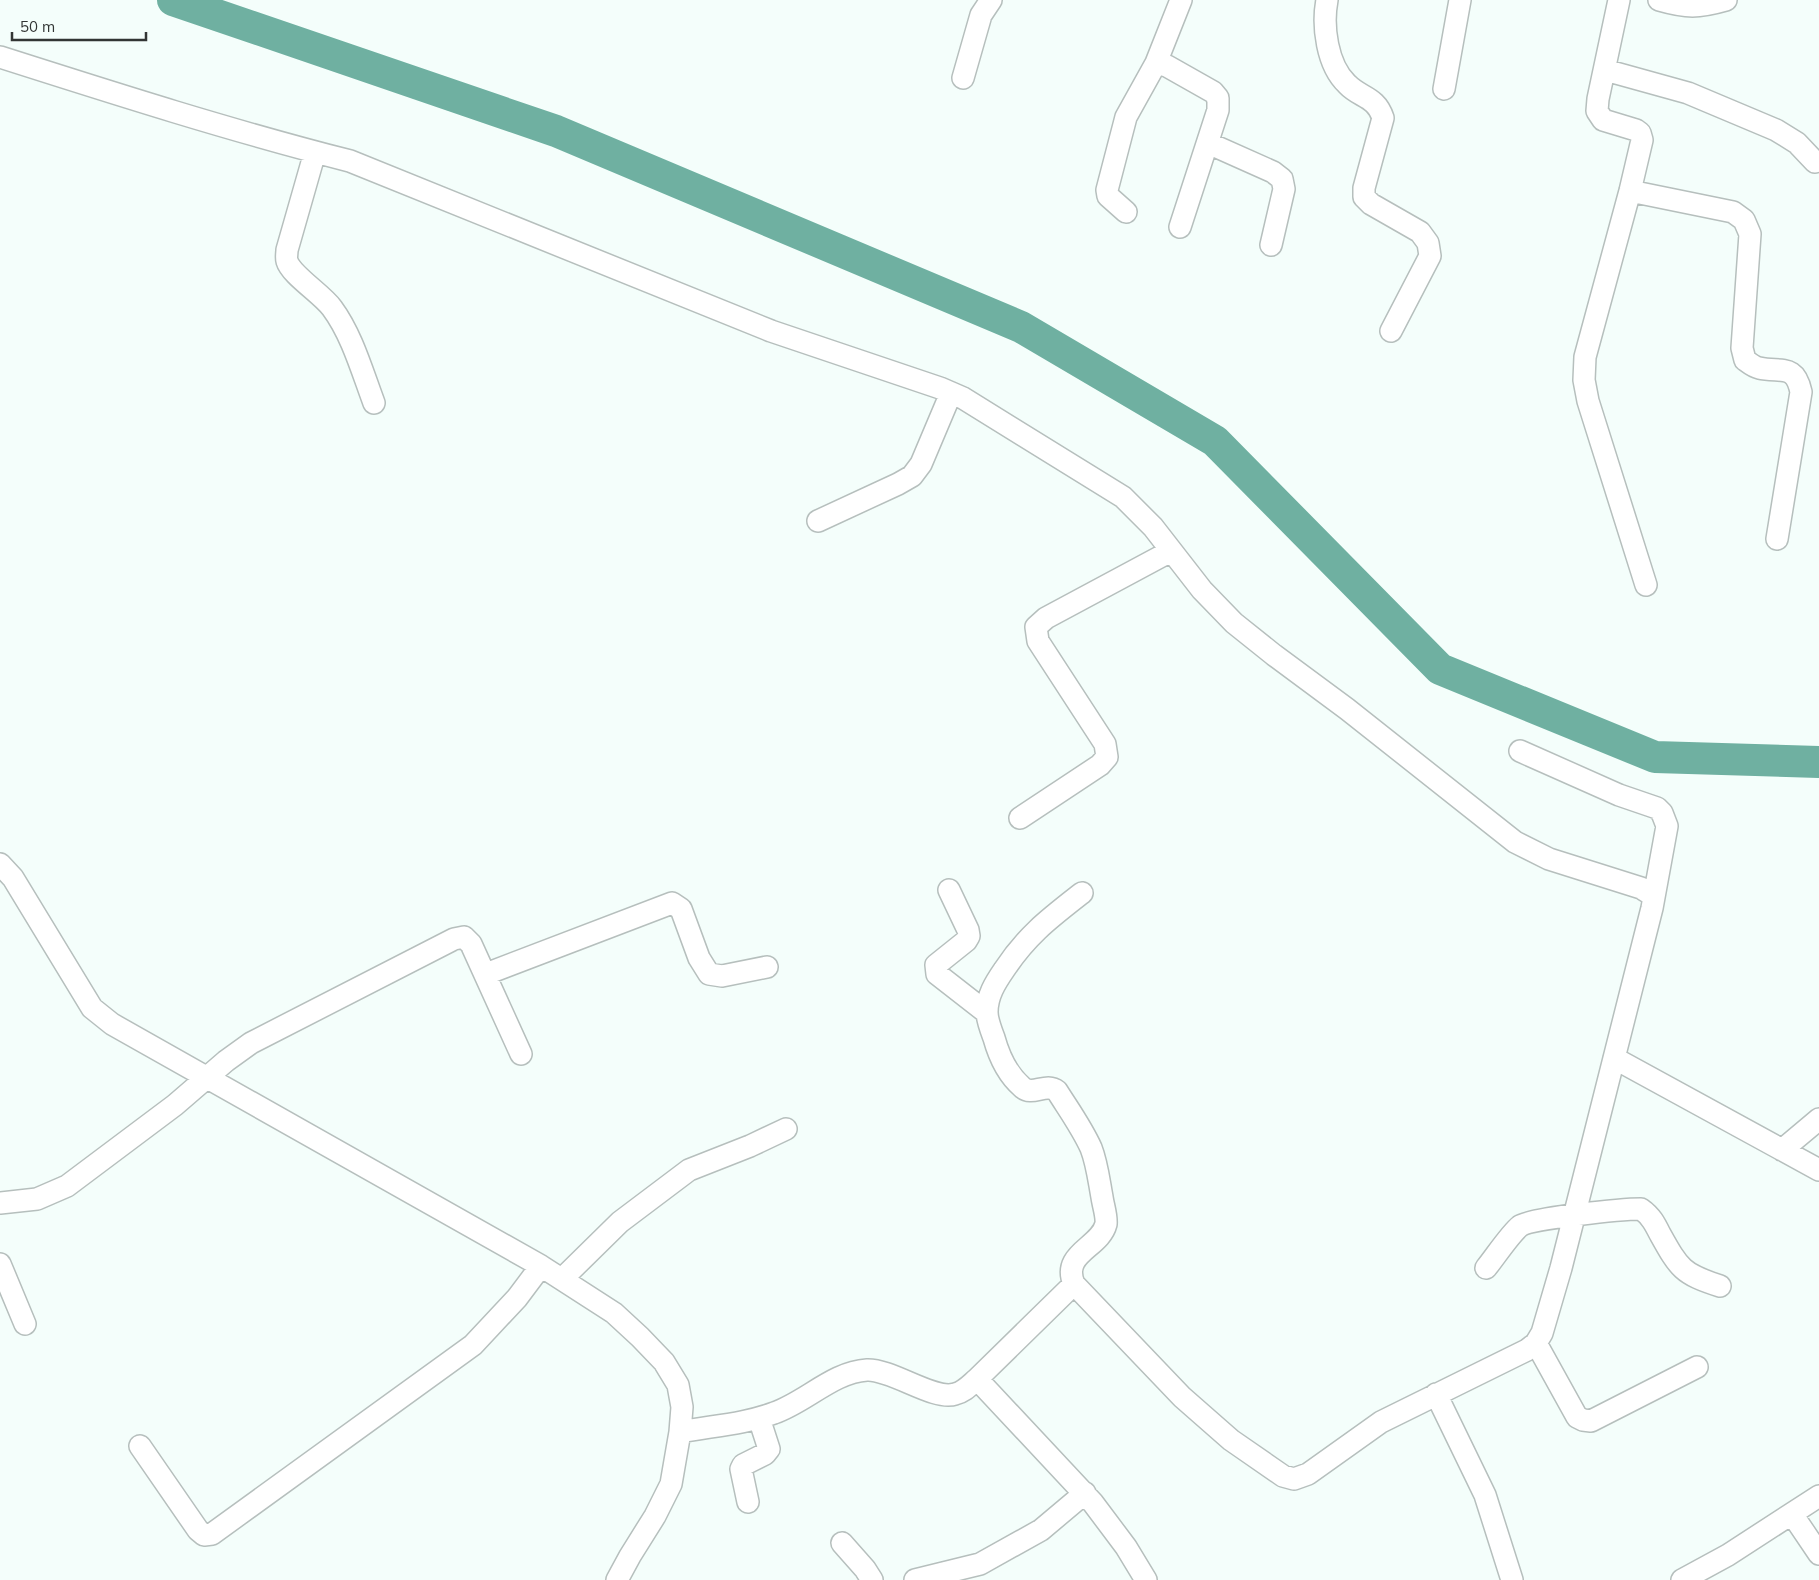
<svg xmlns="http://www.w3.org/2000/svg" width="1819" height="1580" viewBox="0 0 1819 1580" font-family="Mulish,sans-serif">
<rect width="100%" height="100%" fill="#f4fefb"/>
<g fill="none" stroke-linecap="round" stroke-linejoin="round">
<path stroke="#6fb0a1" stroke-width="32" d="M173,0l383,131 465,196 194,114 225,228 215,88 164,5"/>
<defs>
<path id="minor" d="M1327,0c-5,26 0,65 20,84 13,14 29,12 36,34l-19,70v9l7,7 49,28 8,11 2,13 -39,75
M1619,0l-21,99 -1,12 6,9 33,10 4,3 2,7 -12,51 -45,166 -1,23 4,21 58,184
M1659,0c28,8 39,8 67,0
M0,57c116,37 232,74 350,104l421,170 169,57 23,10 160,99 30,30 49,63 32,33 40,32 73,54 168,133 34,17 92,29 13,8
M1605,70l83,23 88,37 21,13 18,19
M963,78l18,-63 10,-15
M1444,89l16,-89
M1208,143l65,29 9,7 2,10 -13,56
M315,152l-28,98c0,3 -1,8 0,11 4,14 35,33 45,47 20,27 30,63 42,95
M1630,191l103,21 11,8 6,14 -8,114 3,12c4,3 9,7 14,8 22,5 36,-5 42,24l-24,147
M1126,212l-18,-16 -1,-6 19,-73 30,-54
M1180,227l38,-117v-12l-5,-6 -46,-26 -11,-3 25,-63
M818,521l80,-37 14,-8 9,-12 30,-71
M1020,818l80,-53 7,-8 -2,-13 -67,-103 -2,-14 10,-9 125,-67
M0,864l13,14 79,130 20,16 429,242 73,47 26,24 24,25 14,23 4,22 -2,25 -9,52 -16,32 -25,40 -13,24
M949,890l19,40 1,6 -3,5 -30,24 1,9 50,39
M1082,893c-32,25 -55,42 -78,77 -9,13 -17,26 -17,42 0,8 4,18 7,26 5,18 13,36 28,49 10,10 24,-5 35,4 12,19 25,37 34,57 6,15 8,33 11,49 1,8 5,19 4,27 -6,24 -45,29 -32,60l108,113 49,43 52,36 11,3 14,-5 73,-52 146,-72 9,-7 6,-10 19,-65 91,-360 15,-82 -5,-13 -5,-5 -38,-13 -99,-44
M486,974l186,-71 9,6 18,49 10,16 13,2 45,-9
M1614,1058l205,112
M1782,1150l37,-31
M0,1203l37,-4 30,-13 108,-81 51,-44 25,-18 203,-104 10,-2 7,7 50,110
M0,1264l25,60
M1486,1268c9,-11 24,-34 34,-42 11,-8 103,-17 121,-17 10,7 14,15 19,25 19,34 22,40 60,52
M562,1279l58,-57 69,-52 61,-24 36,-17
M1536,1343l41,74 6,3 8,1 106,-54
M977,1379l116,124 33,44 20,33
M1436,1394l49,101 27,85
M680,1432c31,-6 65,-8 94,-19 32,-11 59,-41 93,-43 25,-1 67,31 88,24 9,-2 15,-9 22,-15l97,-95
M140,1446l58,84 6,5 8,-1 261,-189 44,-47 24,-32
M748,1502l-7,-33 2,-4 22,-11 4,-5 -10,-31
M1792,1514l27,40
M842,1543l23,26 7,11
M915,1580l65,-16 61,-34 44,-37
M1682,1580l46,-25 91,-59"/>
</defs>
<use href="#minor" stroke="#b6bfbd" stroke-width="24"/>
<use href="#minor" stroke="#fff" stroke-width="21"/>
</g>
<path d="M12 32v8h134v-8" fill="none" stroke="#323534" stroke-width="2.5"/>
<text x="20" y="32" font-size="15" fill="#323534" stroke="#f4fefb" stroke-width="4" paint-order="stroke">50 m</text>
</svg>
